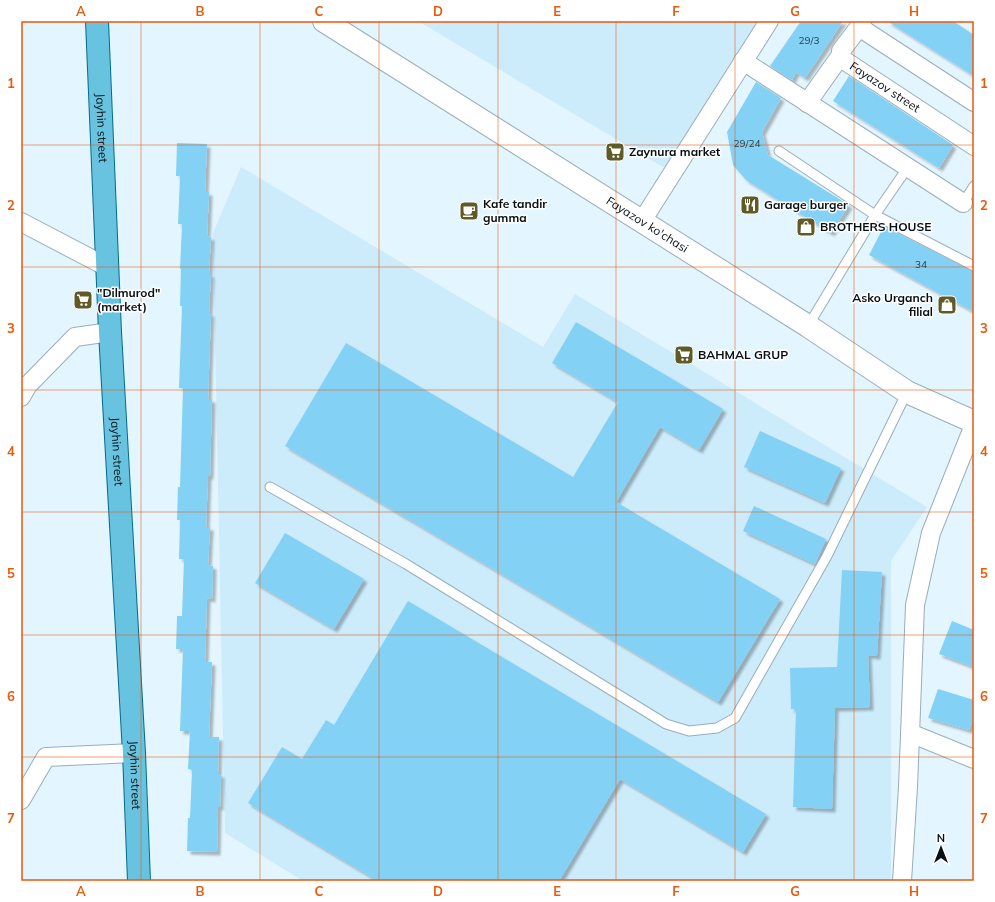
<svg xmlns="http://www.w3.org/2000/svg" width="995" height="902" viewBox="0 0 995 902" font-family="Mulish,sans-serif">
<defs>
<filter id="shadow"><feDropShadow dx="3.5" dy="3.5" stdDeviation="1" flood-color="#0004"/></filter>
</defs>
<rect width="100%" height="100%" fill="#e3f5ff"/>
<path fill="#ccebfb" d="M418,21h340l-90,149z
M241,167l302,180 32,-53 352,213 -36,54v320h-588l-78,-48 -12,-600z"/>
<path fill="#83d1f5" filter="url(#shadow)" d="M801,21h42l-38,57 -9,-6 -4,8 -22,-14z
M887,21h66l21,14v41z
M849,76l104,69 -14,23 -106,-67z
M756,82l25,16 -19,34 6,23 81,50 -18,28 -85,-53 -13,-15 -6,-33z
M177,143l30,1 -2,48h4l-2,44 4,1 -2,37h2l-2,39h2l-3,86h4l-2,77h-2l-2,51h4l-2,38 5,1 -1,33 -5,-1 -2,64h7l-3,75h10l-1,37h3l-1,33h-2l-1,45 -30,-1 1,-33h2l2,-48 -4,-1 2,-38h-10l3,-82h-7l1,-33h5l2,-57h-5l1,-39h-3l1,-33h2l3,-99h-4l3,-82h-2l1,-37h-1l2,-45h-4l2,-48h-4z
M884,226l90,46v40l-105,-57z
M576,322l147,87 -24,41 -39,-23 -44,75 164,97 -62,103 -433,-256 61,-103 227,134 45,-75 -66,-39z
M760,431l81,37 -16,35 -81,-36z
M754,506l72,33 -11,25 -72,-33z
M285,533l79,46 -30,50 -79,-46z
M842,570l40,2 -5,84 -9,-1 2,52 -35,1 -3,101 -39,-2 3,-98h-5l-1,-41 47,-1z
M408,601l358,213 -23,38 -123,-73 -61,102h-181l-130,-78 34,-56 20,12 24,-39 8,5z
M952,621l22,9v37l-35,-13z
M938,689l36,11v16l-5,14 -41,-12z"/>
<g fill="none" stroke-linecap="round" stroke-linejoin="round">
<defs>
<path id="lane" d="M779,151l96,64 33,-48
M963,203l11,-17
M808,326l67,-111 99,51
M270,487l136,77 260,160 23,7 28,-3 18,-10 92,-162 80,-164"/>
<g id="street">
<path id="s1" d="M862,21l-3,6 -18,24v4l1,4 132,87"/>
<path d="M859,27l115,75"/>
<path d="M743,61l220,142"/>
<path d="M807,103l34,-48"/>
<path d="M642,221l127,-200"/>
<path d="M21,222l86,45"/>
<path d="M21,397l7,-12 47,-48 35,-5"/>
<path d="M910,733l64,26"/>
<path d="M21,800l25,-43 88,-4"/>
<path d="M902,881l6,-94 7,-182 16,-72 43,-108"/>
</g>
<g id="secondary">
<path id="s2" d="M324,21l484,305 99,66 67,30"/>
</g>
<g id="primary">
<path id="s3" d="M97,21l13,311 24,421 5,128"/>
</g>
</defs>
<use href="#lane" stroke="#98aeb9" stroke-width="11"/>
<use href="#street" stroke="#98aeb9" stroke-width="20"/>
<use href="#secondary" stroke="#98aeb9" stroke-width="24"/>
<use href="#primary" stroke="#046a8b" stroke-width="24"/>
<use href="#lane" stroke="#fff" stroke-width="9"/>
<use href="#street" stroke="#fff" stroke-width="18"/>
<use href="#secondary" stroke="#fff" stroke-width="22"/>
<use href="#primary" stroke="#68c3e0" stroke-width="22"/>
</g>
<path fill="none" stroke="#e8590c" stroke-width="1" stroke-opacity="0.55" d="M141,21v860M260,21v860M379,21v860M498,21v860M616,21v860M735,21v860M854,21v860M21,145h953M21,267h953M21,390h953M21,512h953M21,635h953M21,757h953"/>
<defs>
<symbol id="supermarket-square" viewBox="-11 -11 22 22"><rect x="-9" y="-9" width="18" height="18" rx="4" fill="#605a26" stroke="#fff"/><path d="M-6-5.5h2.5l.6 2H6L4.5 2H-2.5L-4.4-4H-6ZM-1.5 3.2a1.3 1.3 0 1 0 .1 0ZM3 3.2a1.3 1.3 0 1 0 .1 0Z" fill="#fff"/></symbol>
<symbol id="restaurant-square" viewBox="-11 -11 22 22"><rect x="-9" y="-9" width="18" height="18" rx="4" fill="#605a26" stroke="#fff"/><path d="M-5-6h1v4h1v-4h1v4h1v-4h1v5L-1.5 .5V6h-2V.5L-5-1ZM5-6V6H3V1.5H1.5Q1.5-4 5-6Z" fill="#fff"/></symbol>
<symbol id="cafe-square" viewBox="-11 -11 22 22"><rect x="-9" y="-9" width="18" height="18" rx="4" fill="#605a26" stroke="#fff"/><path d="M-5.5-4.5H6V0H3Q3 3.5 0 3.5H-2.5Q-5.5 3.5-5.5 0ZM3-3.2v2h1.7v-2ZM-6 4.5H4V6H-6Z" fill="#fff"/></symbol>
<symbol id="shop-square" viewBox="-11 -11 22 22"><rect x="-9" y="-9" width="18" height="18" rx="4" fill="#605a26" stroke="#fff"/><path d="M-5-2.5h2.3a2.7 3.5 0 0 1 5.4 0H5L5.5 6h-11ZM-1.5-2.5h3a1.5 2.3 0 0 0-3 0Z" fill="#fff"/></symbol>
</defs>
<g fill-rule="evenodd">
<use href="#supermarket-square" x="604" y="141" width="22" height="22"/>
<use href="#restaurant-square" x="739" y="194" width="22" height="22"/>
<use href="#cafe-square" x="458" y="200" width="22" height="22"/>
<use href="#shop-square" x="795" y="216" width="22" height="22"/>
<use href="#supermarket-square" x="72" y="289" width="22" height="22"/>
<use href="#shop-square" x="936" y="294" width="22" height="22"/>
<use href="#supermarket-square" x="673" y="344" width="22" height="22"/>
</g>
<g text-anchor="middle" stroke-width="3" stroke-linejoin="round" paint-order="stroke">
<g font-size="10" fill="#26404b">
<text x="809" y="44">29/3</text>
<text x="747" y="147">29/24</text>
<text x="921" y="268">34</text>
</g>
<g font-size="12" fill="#070f12" stroke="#fff">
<text dy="4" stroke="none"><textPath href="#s1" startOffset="96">Fayazov street</textPath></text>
<text dy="4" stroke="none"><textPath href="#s3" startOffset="107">Jayhin street</textPath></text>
<text dy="4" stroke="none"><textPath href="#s2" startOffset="382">Fayazov ko'chasi</textPath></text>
<text dy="4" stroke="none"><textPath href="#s3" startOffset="431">Jayhin street</textPath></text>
<text dy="4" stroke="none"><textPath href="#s3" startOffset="755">Jayhin street</textPath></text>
</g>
<g font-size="12" font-weight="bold" fill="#070f12" stroke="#fff" text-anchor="start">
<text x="629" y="156">Zaynura market</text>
<text x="483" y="208">Kafe tandir<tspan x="483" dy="14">gumma</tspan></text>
<text x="764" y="209">Garage burger</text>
<text x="820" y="231">BROTHERS HOUSE</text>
<text x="97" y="297">"Dilmurod"<tspan x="97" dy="14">(market)</tspan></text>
<text x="933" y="302" text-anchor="end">Asko Urganch<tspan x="933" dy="14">filial</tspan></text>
<text x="698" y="359">BAHMAL GRUP</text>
</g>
</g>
<rect width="995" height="902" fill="none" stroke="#ffffff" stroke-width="44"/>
<g transform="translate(941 848)" stroke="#ffffff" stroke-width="3" paint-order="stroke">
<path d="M0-3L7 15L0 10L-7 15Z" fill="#070f12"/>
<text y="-6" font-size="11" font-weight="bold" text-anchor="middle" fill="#070f12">N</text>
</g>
<rect x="22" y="22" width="951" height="858" fill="none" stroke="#e8590c" stroke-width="1.5"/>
<g font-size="13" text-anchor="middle" font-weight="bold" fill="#e8590c">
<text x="81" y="16">A</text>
<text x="200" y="16">B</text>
<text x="319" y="16">C</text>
<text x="438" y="16">D</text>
<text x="557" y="16">E</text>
<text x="676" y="16">F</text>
<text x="795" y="16">G</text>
<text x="914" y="16">H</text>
<text x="11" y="88">1</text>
<text x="984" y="88">1</text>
<text x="11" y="210">2</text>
<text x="984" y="210">2</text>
<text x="11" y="333">3</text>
<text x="984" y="333">3</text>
<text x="11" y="456">4</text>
<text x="984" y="456">4</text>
<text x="11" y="578">5</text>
<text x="984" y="578">5</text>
<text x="11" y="701">6</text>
<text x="984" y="701">6</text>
<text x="11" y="823">7</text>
<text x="984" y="823">7</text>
<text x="81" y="896">A</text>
<text x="200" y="896">B</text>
<text x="319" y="896">C</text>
<text x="438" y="896">D</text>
<text x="557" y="896">E</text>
<text x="676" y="896">F</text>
<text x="795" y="896">G</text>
<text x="914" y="896">H</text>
</g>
</svg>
